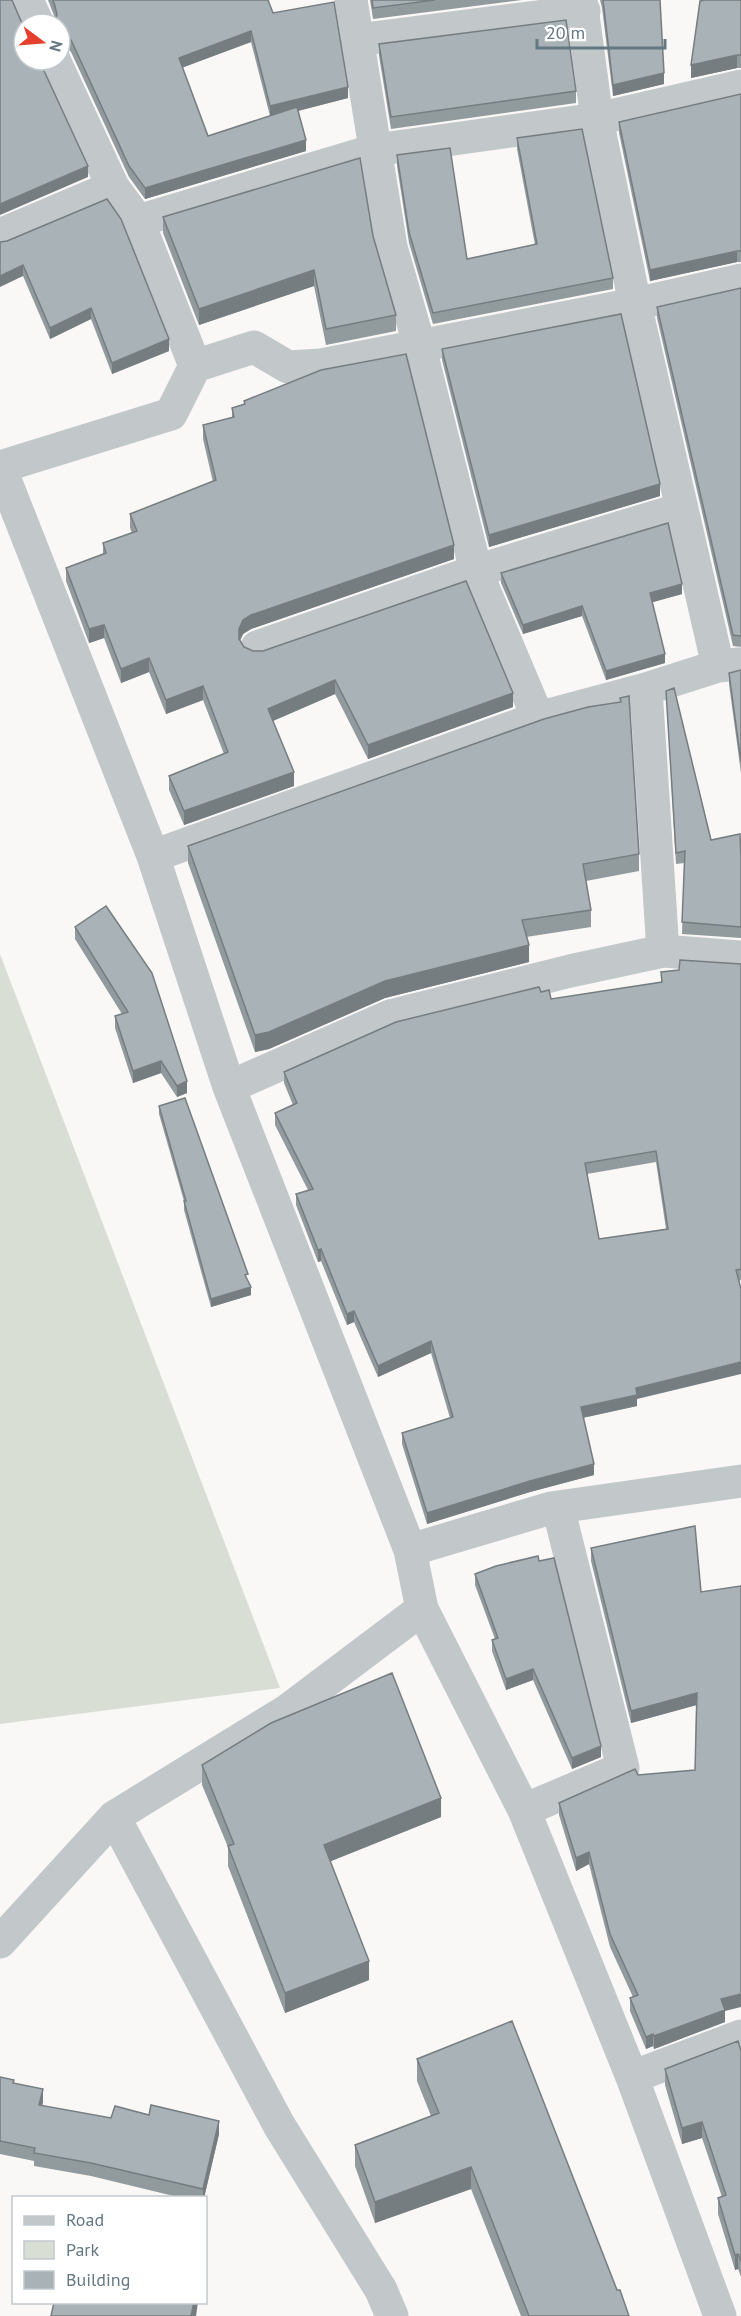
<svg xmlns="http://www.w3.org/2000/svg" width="741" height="2316" viewBox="0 0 741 2316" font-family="'PT Sans',sans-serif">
<rect width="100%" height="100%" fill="#f9f8f6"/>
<path fill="#d9ded5" d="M0,954l280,734 -280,36z"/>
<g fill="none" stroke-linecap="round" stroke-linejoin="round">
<path stroke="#c2c7ca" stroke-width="33" d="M27,0l11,24
M351,0l40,247 28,97 57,227 62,147
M581,0l16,119 38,185 83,362
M357,40l227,-29
M54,60l59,127 25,34 57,145
M138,221l237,-71 222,-31 144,-33
M0,235l113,-48
M0,467l153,389 76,231 181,463 12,59 102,201 108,267 88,239
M0,467l171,-53 24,-48 59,-19 34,20 33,-2 314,-61 106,-24
M257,647l219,-76 205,-62
M646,689l17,262
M153,856l385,-138 108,-29 72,-23 21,-2
M229,1087l161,-71 180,-45 93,-20 78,6
M410,1550l141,-42 190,-27
M524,1810l99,-42 -65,-261
M114,1817l165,308 102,165 11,26
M0,1942l114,-125 174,-107 134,-101
M632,2077l109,-41"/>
</g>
<path fill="#919a9d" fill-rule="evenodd" d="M48,0h220l5,13 75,85 -50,13 8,40 -161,48 -16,-22 -58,-125 -7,-8 -4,-1v-19l-5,-6zM251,42l19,74 -62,20 -26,-69z
M370,0h152l-149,19z
M600,0h60l4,84 -51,12 -11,-88z
M741,0v68h-4l-46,10z
M379,44l197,47v12l-185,26 -12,-73z
M741,94v168h-4l-87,19 -31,-148v-11z
M517,138l96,140v11l-180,35 -24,-81 -12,-77v-11l70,104 68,-14 -18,-96z
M163,217l210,19 23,79v16l-70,14 -12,-59 -115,39 -36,-92z
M0,242l169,109 -57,23 -21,-55 -41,20 -27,-63z
M741,288v359l-8,-1 -76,-328v-11z
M442,349l218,147 -171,51 -47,-187z
M244,401l210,158 -203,70 -8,5 -3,6 4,7 9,4 260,56 -145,52 -33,-65 -62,27 21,65 -110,39 -15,-35v-14l55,-22 -21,-54 -37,14 -17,-42 -28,11 -17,-45 -15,5 -23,-62v-13l37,-14v-11l29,-10 -2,-5v-14l83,-32 -10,-43v-14l29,-8v-9l12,-4z
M501,573l181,21 -30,8 13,61 -59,17 -24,-64 -59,18 -22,-51z
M741,670v103l-12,-89v-11z
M666,691l45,149 30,18v80l-59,-4 2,-71 -8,1z
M629,696l10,158v17l-53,10 5,29v17l-65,10 3,25 -144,36 -116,51 -14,3 -67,-189v-17l432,-144v-4z
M75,927l112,166 -10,4 -16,-24 -28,10 -18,-55v-12l7,-2 -47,-75z
M741,964v316l-2,1 -102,118v7l-54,12 11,57 -64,17 -103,32 -25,-80v-11l48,-15 -19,-65 -53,24 -24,-55 -7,3 -26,-64 -3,1 -22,-57v-11l12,-4 -33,-65v-12l18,-8 -9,-22v-11l257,-80 10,7 110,-17v-10zM656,1162l10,67 -67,10 -12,-65z
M159,1106l92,189 -40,12 -27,-97v-9l-25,-87z
M695,1526l30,496 -71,27 -1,-3 -7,3 -16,-38v-13l3,-1 -23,-50 -21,-83 -13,7 -17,-56v-12l79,-28 57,-5 1,-65 -65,18 -40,-162v-13z
M475,1574l126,183 -29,12 -39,-89 -27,10 -14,-39v-11l3,-1 -20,-54z
M202,1765l239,52 -111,44 39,119 -84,33 -57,-147v-19l-26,-62z
M741,2051v226l-3,-8 -3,1 -17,-56v-16l4,-1 -20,-59 -20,6 -17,-59v-16z
M417,2059l200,231 12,26h-108l-50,-127 -96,34 -20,-57v-21l76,-29 -14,-35z
M0,2077l14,6 29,19 -1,4 69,12 108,16 -15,64h-22l-91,-22 -57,-10v-5l-34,-7z"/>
<path fill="#767d80" d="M251,31v11l-72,27v-11z
M737,55v13l-46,10v-13z
M664,73v11l-51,12v-11z
M348,87v11l-78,20v-12z
M306,140v11l-161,48v-11z
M88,166v11l-88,38v-11z
M737,251v11l-87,19v-11z
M23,265v11l-23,11v-11z
M314,270v16l-115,39v-16z
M91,308v11l-41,20v-11z
M169,339v12l-57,23v-11z
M660,484v12l-171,51v-12z
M454,545v14l-203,70 -8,5 -4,9v-14l4,-9 8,-5z
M682,584v10l-32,9v-10z
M582,606v10l-59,18v-9z
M104,625v13l-15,5v-14z
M665,654v9l-59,17v-9z
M149,658v14l-28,11v-14z
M335,680v14l-67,29v-14z
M203,686v14l-37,14v-14z
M513,693v14l-145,52v-14z
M294,772v14l-110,39v-14z
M529,945v17l-144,36 -116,51 -14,3v-17l130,-54z
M161,1061v12l-28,10v-12z
M187,1081v12l-10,4v-11z
M321,1249v12l-3,1v-12z
M251,1287v8l-40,12v-8z
M354,1311v11l-7,3v-11z
M431,1341v12l-53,24v-11z
M741,1362v12l-104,25v7l-56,12v-11l55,-19z
M594,1464v11l-64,17 -103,32v-11l103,-32z
M533,1669v11l-27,10v-11z
M697,1693v12l-66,18v-12z
M601,1746v11l-29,12v-11z
M441,1798v19l-117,47v-19z
M589,1852v12l-13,7v-13z
M369,1961v19l-84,33v-20z
M741,1994v13l-16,4v11l-71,27v-13l67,-37z
M653,2034v12l-7,3v-12z
M43,2089v13l-4,16v-13z
M219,2121v13l-15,64h-1v-9z
M702,2122v16l-20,6v-16z
M471,2167v22l-96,34v-21z
M738,2254v15l-3,1v-15z
M194,2302h4l-2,14h-5z"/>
<path fill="#a9b3b7" stroke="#767d80" stroke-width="1.5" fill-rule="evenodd" d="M0,0h12l9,21 3,3v36h15l49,106 -88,38z
M53,0h215l5,13 61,-11 14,85 -78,19 -19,-75 -72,27 29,78 89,-29 9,33 -161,48 -16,-22 -58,-126 -7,-7 -4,-1v-8h-7l4,-9 -2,-9z
M372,0h63l-62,8z
M603,0h57l4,73 -51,12z
M705,0h36v55h-4l-46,10 9,-64z
M566,20l10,71 -185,26 -12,-73z
M741,94v157h-4l-87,19 -31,-148z
M582,129l31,149 -180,35 -24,-81 -12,-77 53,-7 17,111 70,-15 -20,-106z
M360,158l13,78 23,79 -70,14 -12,-59 -115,39 -36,-92z
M107,199l14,20 48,120 -57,24 -21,-55 -41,20 -27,-63 -23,11v-34l7,-1z
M741,288v348l-8,-1 -76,-328z
M621,314l39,170 -171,51 -47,-186z
M406,354l48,191 -203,70 -8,5 -4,9v10l5,8 9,4h10l203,-70 47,112 -145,52 -33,-65 -67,29 26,63 -110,39 -15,-35 59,-24 -25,-66 -37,14 -17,-42 -28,11 -17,-44 -15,4 -23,-61 40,-15 -3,-10 34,-12 -7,-17 86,-34 -13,-55 31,-8 -2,-9 13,-4 -1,-3 77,-31z
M668,523l14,61 -32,9 15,61 -59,17 -24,-65 -59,19 -22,-52z
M741,670v92l-12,-89z
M674,688l37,152 29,-6 1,24v69l-59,-5 3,-71 -9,2 -10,-162z
M629,696l10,158 -56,10 8,46 -69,10 7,25 -144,36 -116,51 -14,3 -67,-189 356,-127 44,-12 33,-5 -1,-4z
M106,906l46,67 35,108 -10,5 -16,-25 -28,10 -18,-55 13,-4 -53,-85z
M680,960l61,4v305l-5,1 5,19v73l-105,26 1,7 -56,12 13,57 -64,17 -103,32 -25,-80 51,-16 -22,-76 -53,25 -24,-55 -7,3 -26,-65 -3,1 -22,-56 17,-5 -38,-76 22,-10 -13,-31 112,-50 143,-35 2,5 8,-2 2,9 111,-17 -1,-10 18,-2zM656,1151l12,78 -69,10 -14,-76z
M185,1098l63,176 -3,1 6,12 -40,12 -27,-98h2l-27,-95z
M695,1526l6,66 40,-6v408l-20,5 4,11 -71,26 -1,-2 -7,3 -16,-39 8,-3 -28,-61 -21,-82 -13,6 -17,-55 76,-34 3,6 57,-5 2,-77 -66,18 -40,-163z
M538,1556l1,5 15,-3 47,188 -29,12 -39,-89 -27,10 -14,-39 6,-2 -23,-64 21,-8z
M392,1673l49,125 -117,47 45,116 -84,32 -57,-147 6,-2 -32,-79 69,-42z
M512,2021l105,269h3l9,26h-100l-58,-149 -96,35 -20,-57 84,-32 -22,-54z
M738,2041l3,10v210l-3,-7 -3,1 -17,-57 8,-3 -24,-73 -20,6 -17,-59z
M0,2077l14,3 -1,3 30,6 -4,16 72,13 4,-12 34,9 2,-10 68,16 -16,68 -112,-26 -57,-10 1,-5 -35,-7z
M54,2302h140l-3,14h-140z"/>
<rect x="12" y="2196" width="195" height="108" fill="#ffffff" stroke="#c1c9cd" stroke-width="1.5"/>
<rect x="24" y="2216" width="30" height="9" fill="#c2c7ca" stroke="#c1c9cd" stroke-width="1.5"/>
<text x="66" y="2226" font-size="18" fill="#647881">Road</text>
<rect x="24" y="2241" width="30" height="18" fill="#d9ded5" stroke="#c1c9cd" stroke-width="1.5"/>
<text x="66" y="2256" font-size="18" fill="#647881">Park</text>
<rect x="24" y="2271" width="30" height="18" fill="#a9b3b7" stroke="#c1c9cd" stroke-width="1.5"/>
<text x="66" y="2286" font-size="18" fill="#647881">Building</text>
<g transform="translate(42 42) rotate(106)"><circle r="28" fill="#ffffff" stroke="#c1c9cd" stroke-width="1.5"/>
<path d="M0-4.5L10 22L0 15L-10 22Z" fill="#e4402b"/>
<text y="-9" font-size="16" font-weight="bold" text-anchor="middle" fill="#647881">N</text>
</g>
<path d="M537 39v9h128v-9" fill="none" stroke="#647881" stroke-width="3"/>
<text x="546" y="39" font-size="18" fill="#647881" stroke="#ffffff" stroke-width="4.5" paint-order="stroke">20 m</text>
</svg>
